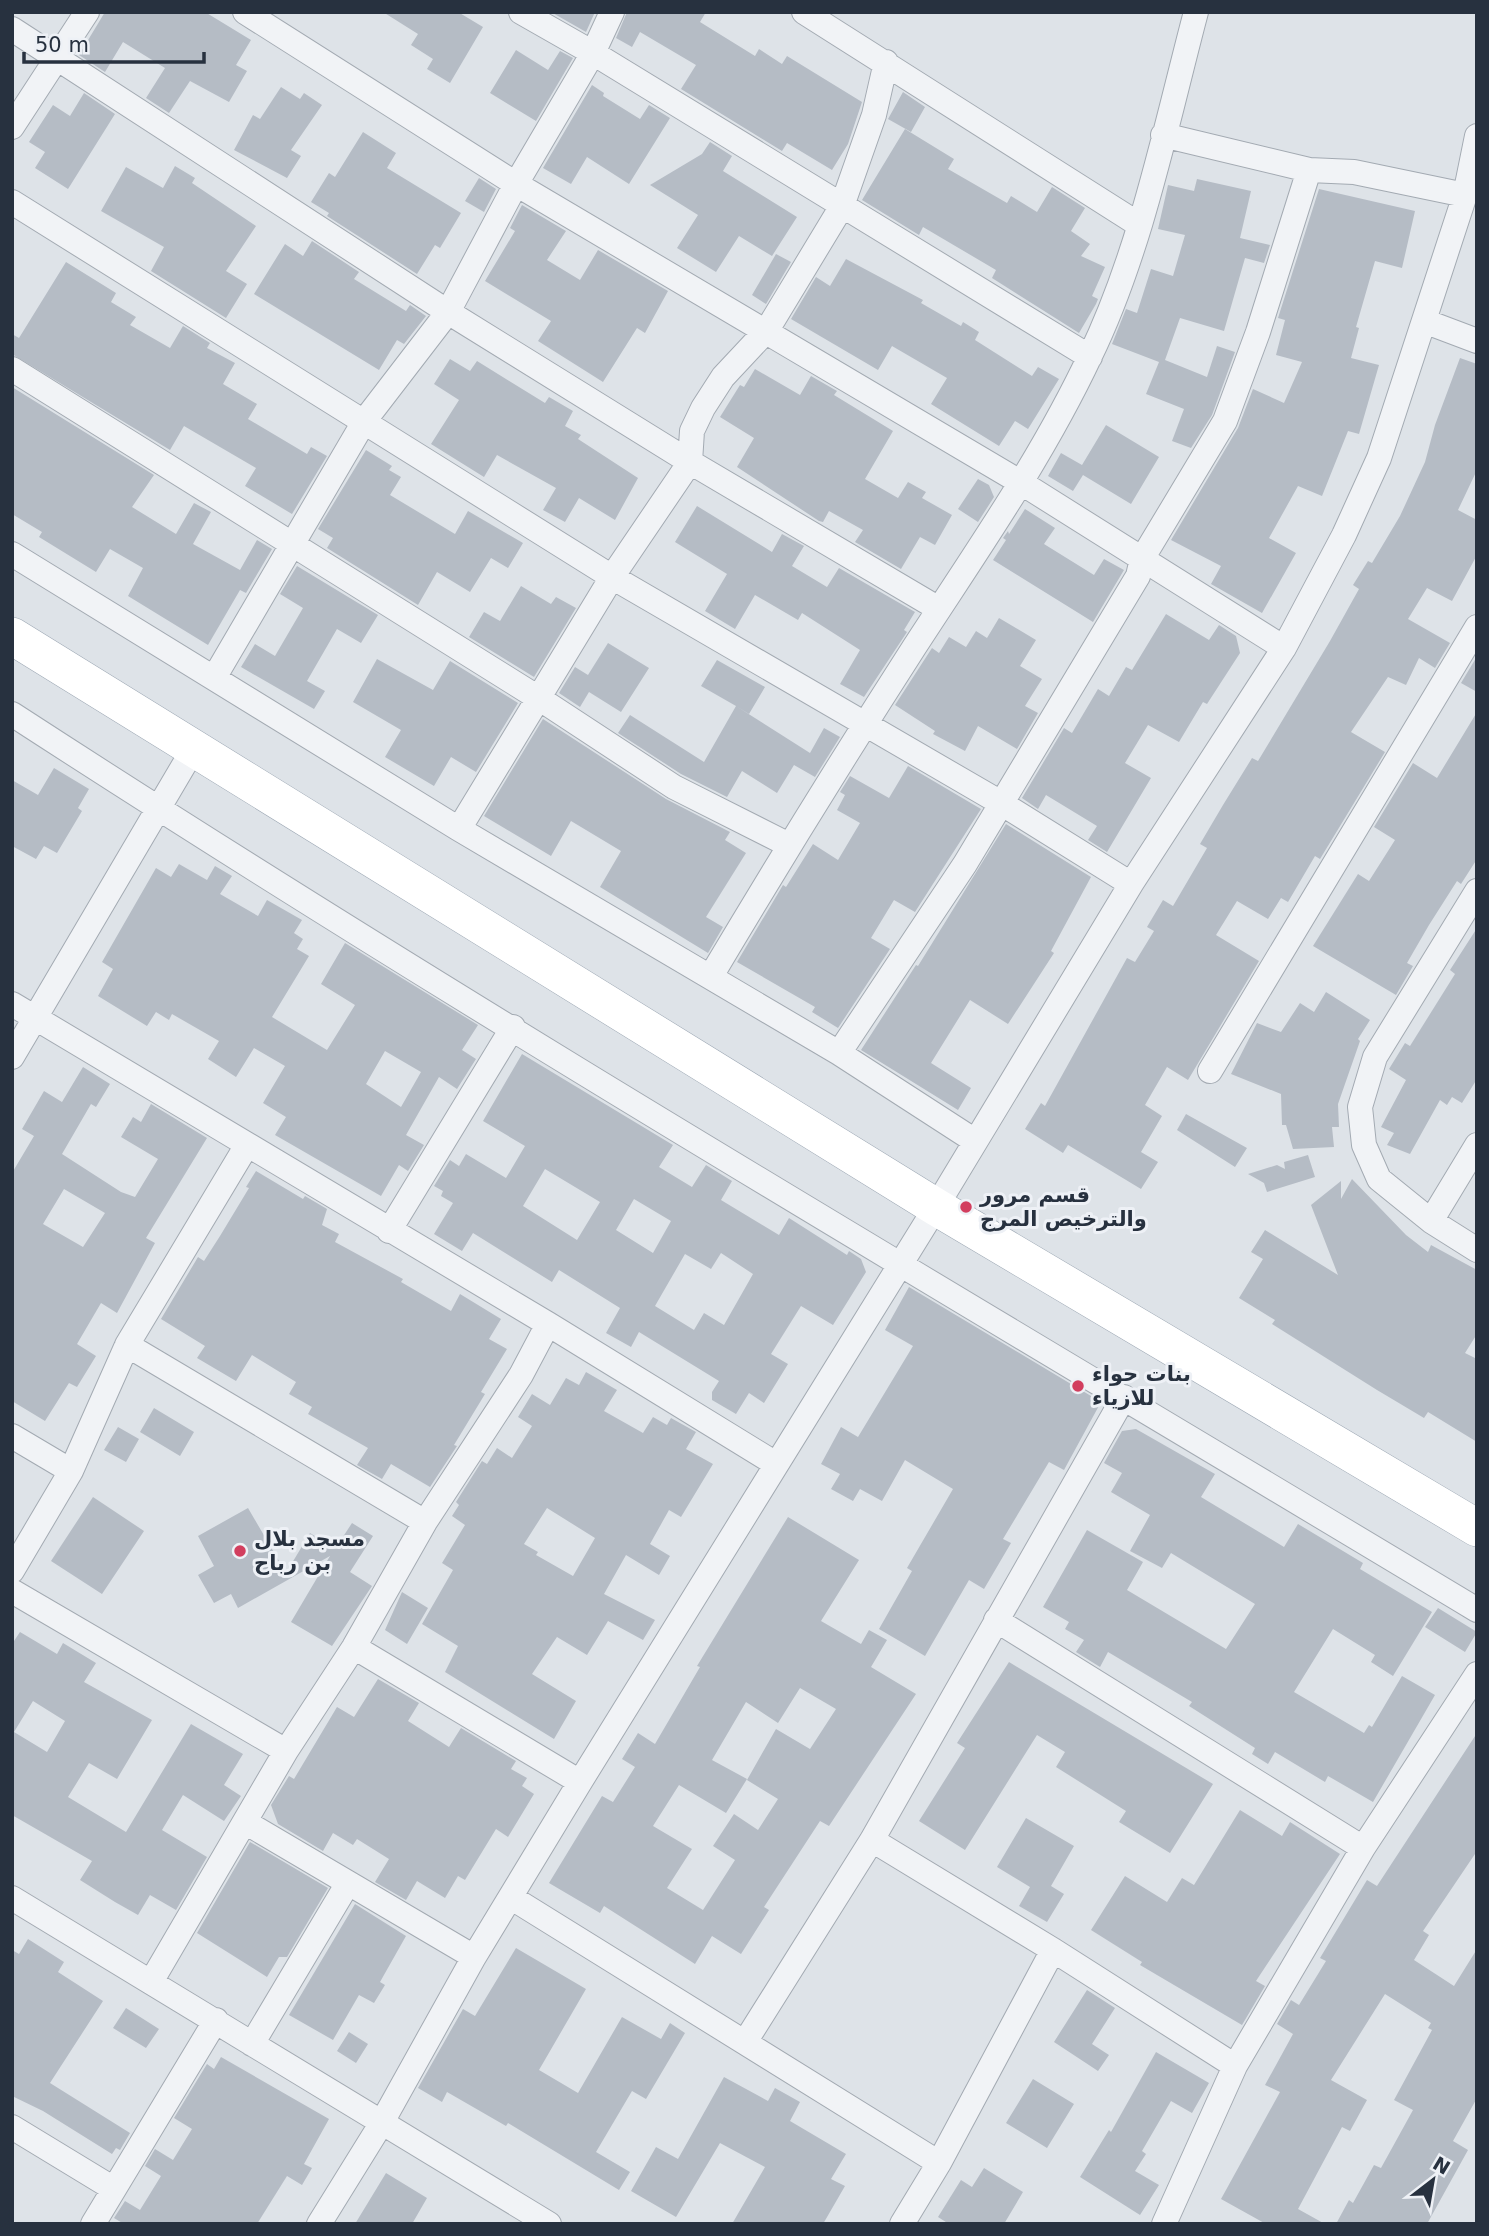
<svg xmlns="http://www.w3.org/2000/svg" width="1489" height="2236" viewBox="0 0 1489 2236" font-family="'DejaVu Sans',Cairo,sans-serif">
<rect width="100%" height="100%" fill="#dee3e8"/>
<path fill="#b5bcc5" fill-rule="evenodd" d="M105,12h100l46,28 -15,25 11,6 -18,31 -39,-21 -21,32 -23,-15 19,-30 -42,-26 -18,30 -26,-17z
M383,12h75l25,15 -33,56 -23,-14 6,-10 -22,-14 7,-11z
M551,12h44l-9,20z
M627,12h79l-6,10 55,34 4,-7 23,15 5,-8 75,46 -14,42 -16,26 -45,-27 -5,8 -101,-62 15,-24 -56,-33 -8,15 -16,-9z
M516,50l32,20 12,-19 13,7 -37,63 -46,-28z
M592,85l12,8 -1,3 37,23 9,-14 21,13 -41,66 -42,-27 -16,27 -28,-16z
M281,87l19,12 4,-6 18,12 -31,45 10,6 -14,22 -53,-28 19,-35 7,4z
M903,92l22,15 -14,25 -23,-13z
M84,93l31,21 -47,75 -33,-21 10,-16 -16,-10 24,-37 17,11z
M905,129l49,30 -6,10 59,34 4,-7 26,16 15,-25 33,21 -14,23 19,13 -9,12 24,11 -13,29 6,3 -2,5 -17,29 -87,-55 4,-8 -73,-43 -4,8 -57,-35z
M363,132l33,21 -9,15 74,45 -21,35 -5,-3 -18,29 -90,-58 2,-3 -18,-11 18,-29 6,4z
M710,142l22,14 -9,15 74,46 -25,39 -33,-20 -23,36 -39,-24 21,-33 -48,-30 52,-31z
M175,166l20,12 -3,5 64,43 -30,45 21,13 -21,34 -75,-47 13,-24 -63,-36 25,-44 37,21z
M479,178l17,11 -12,23 -19,-11z
M1197,179l54,12 -11,47 30,7 -6,18 -19,-5 -21,73 -44,-13 -15,42 42,17 10,-31 18,6 -23,63 -21,33 -19,-7 12,-32 -38,-15 13,-32 -47,-18 14,-35 11,4 14,-44 22,7 12,-41 -27,-6 10,-44 26,6z
M1319,189l96,22 -13,57 -27,-7 -19,66 3,1 -8,30 28,7 -20,69 -11,-3 -26,65 -24,-10 -29,52 27,15 -34,60 -51,-29 10,-18 -50,-26 67,-112 15,-39 31,14 18,-41 -26,-7 9,-35 -7,-2z
M522,205l44,26 -19,29 33,20 18,-30 70,41 -23,42 -8,-5 -34,54 -65,-41 13,-20 -66,-40 30,-50 -5,-3z
M312,241l47,31 -5,7 52,32 4,-6 16,11 -22,28 -7,-4 -18,30 -125,-76 31,-50 18,12z
M776,254l15,8 -25,42 -14,-9z
M846,259l77,41 -2,3 40,23 2,-4 16,10 -4,8 57,36 6,-9 21,12 -31,50 -13,-8 -16,25 -68,-42 16,-26 -55,-32 -14,24 -87,-51 25,-42 14,9z
M66,262l50,31 -5,9 25,15 -6,8 40,23 13,-22 27,17 -3,5 28,15 -12,21 34,20 -9,15 59,35 4,-7 16,9 -35,58 -47,-28 11,-18 -72,-42 -14,24 -158,-96v-20l7,4z
M1460,358l17,6v106l-19,40 19,10v35l-25,46 -25,-13 -19,31 42,24 -15,25 -16,-10 -13,27 -18,-8 -37,55 34,20 -65,107 -5,-3 -27,46 -7,-4 -13,21 -31,-18 -21,34 43,26 -71,119 -21,-13 -22,38 17,11 -21,36 17,10 -17,27 -73,-44 -5,8 -38,-24 16,-26 4,3 82,-148 8,4 19,-31 -7,-4 16,-27 10,6 34,-58 -7,-4 23,-39 29,-47 6,3 72,-120 29,-52 -6,-4 15,-24 4,2 28,-47 25,-54 10,-37z
M450,359l20,12 7,-10 68,42 4,-6 24,14 -8,15 16,9 -3,4 60,39 -23,42 -36,-22 -14,24 -22,-12 13,-22 -59,-33 -13,22 -53,-33 28,-44 -25,-16z
M755,369l45,26 11,-19 26,15 -3,4 59,36 -28,48 33,19 10,-16 18,10 -4,6 30,17 -17,30 -15,-8 -19,32 -46,-27 8,-12 -34,-19 -6,11 -4,-1 -82,-54 17,-29 -34,-21 20,-32 4,2z
M12,387l142,88 -22,32 44,27 18,-31 17,9 -18,32 47,26 17,-30 15,9 -26,44 -6,-3 -32,55 -80,-49 15,-28 -33,-19 -14,23 -57,-35 3,-5 -30,-18z
M1106,425l53,32 -28,47 -48,-29 -10,16 -25,-15 13,-23 21,12z
M366,450l26,16 -3,4 12,7 -11,18 65,39 13,-23 55,32 -15,25 -17,-10 -21,34 -33,-20 -19,33 -91,-57 6,-10 -15,-9z
M978,479l11,6 5,12 -16,25 -20,-13z
M697,506l75,46 10,-18 22,12 -12,20 35,21 12,-19 76,44 -11,18 3,2 -43,65 -24,-13 20,-34 -58,-37 -4,7 -43,-25 -20,34 -30,-18 22,-37 -52,-32z
M1025,509l30,19 -11,16 50,31 10,-16 20,11 -31,52 -100,-62 13,-20 -3,-2 5,-7 1,3z
M297,566l81,49 -17,28 -24,-14 -30,52 18,10 -11,18 -73,-42 14,-23 20,12 28,-48 -23,-14z
M521,586l30,18 5,-7 20,11 -42,69 -65,-40 15,-25 16,9z
M1166,614l43,26 10,-15 17,11 4,17 -33,51 -4,-2 -24,40 -31,-17 -23,38 26,15 -44,74 -19,-12 9,-14 -51,-31 -8,14 -16,-11 42,-70 8,5 26,-44 11,7 17,-29 6,3z
M999,618l37,22 -16,26 22,13 -17,27 13,7 -21,36 -39,-23 -13,25 -32,-17 2,-3 -40,-26 37,-57 7,5 10,-16 17,10 10,-16 11,7z
M608,643l41,25 -28,44 -32,-20 -9,15 -21,-14 16,-26 13,8z
M1476,658h1v34l-16,-9z
M377,659l56,31 17,-29 68,42 -42,69 -25,-15 -17,29 -49,-29 16,-27 -48,-28z
M717,660l48,27 -16,27 -13,-8 74,47 14,-25 16,9 -25,40 -21,-12 -17,28 -35,-22 -15,26 -46,-23 -63,-41 12,-18 74,47 32,-56 -35,-20z
M1477,712v147l-16,25 -4,-3 -28,44 -22,38 6,3 -17,29 -83,-49 45,-72 11,7 26,-41 -21,-13 39,-64 24,15z
M543,719l123,80 64,33 -5,8 21,13 -40,64 17,10 -15,26 -108,-66 21,-36 -50,-30 -20,35 -67,-40z
M908,766l73,43 -66,103 -21,-12 -23,38 19,11 -52,79 -26,-16 3,-5 -78,-45 46,-77 3,2 27,-43 25,16 22,-37 -23,-13 8,-15 -5,-3 10,-16 39,22z
M54,768l35,21 -11,19 4,3 -25,42 -13,-7 -8,13 -24,-13v-66l26,15z
M1006,824l85,53 -40,74 3,2 -46,71 -38,-24 -39,63 40,25 -13,22 -97,-60 55,-85 2,1z
M179,864l28,16 8,-14 17,10 -12,18 38,22 9,-16 35,20 -8,13 9,6 -6,10 12,7 -37,61 55,33 28,-45 -34,-21 24,-41 133,82 -16,25 14,9 -19,30 -18,-12 -33,58 18,10 -16,26 -9,-6 -18,31 -106,-61 11,-18 -23,-14 22,-37 -31,-18 -18,29 -28,-18 11,-18 -47,-27 -3,6 -13,-8 -9,14 -49,-30 15,-27 -11,-7 54,-94 15,9zM385,1051l36,21 -20,35 -35,-23z
M1477,928v151l-15,24 -10,-6 -5,8 -7,-5 -30,54 -23,-9 7,-12 -13,-6 25,-47 -17,-11 16,-26 5,3 45,-72 -5,-4z
M1326,992l44,28 -12,19 2,2 -22,63 1,23h-7l2,20 -41,2 -7,-24h-4l-1,-31 -50,-20 26,-51 24,9 19,-29 14,9z
M522,1054l151,91 -14,22 33,20 14,-22 26,16 -11,19 58,35 10,-17 58,37 2,-4 12,8 5,13 -33,53 -32,-19 -30,48 17,10 -24,39 -15,-10 -13,21 -24,-14v-8l7,-11 -80,-49 -8,15 -25,-14 14,-25 -61,-38 -7,12 -79,-49 -11,18 -28,-17 19,-31 -12,-7 2,-5 -9,-5 16,-26 9,6 7,-12 40,24 19,-32 -42,-25zM545,1169l55,33 -23,38 -54,-34zM634,1199l37,22 -18,32 -37,-23zM721,1253l32,21 -29,51 -20,-12 -10,17 -39,-24 30,-52 26,15z
M83,1067l27,17 -14,23 -5,-3 -29,50 59,38 14,5 23,-38 -37,-22 12,-20 8,5 10,-18 56,34 -61,100 9,5 -38,70 -16,-10 -24,41 19,12 -19,31 -8,-4 -24,38 -33,-20v-228l22,-37 -12,-7 22,-38 18,11zM64,1189l41,24 -22,34 -40,-23z
M1186,1114l61,34 -12,19 -58,-37z
M1308,1155l7,22 -48,15 -3,-9 -16,-9 29,-9 8,4 -1,-7z
M256,1171l47,28 2,-3 22,13 -5,16 17,9 -4,8 68,37 -2,3 50,29 9,-17 41,25 -12,20 18,10 -26,43 4,2 -31,51 3,1 -27,41 -39,-23 -9,15 -25,-14 11,-17 -60,-34 4,-7 -23,-13 7,-12 -44,-27 -16,26 -39,-23 8,-12 -44,-27 37,-62 6,4 16,-25 29,-48 -3,-1z
M1352,1179l54,56 22,17 3,-7 46,25v64l-12,19 12,6v83l-49,-30 -4,6 -47,-28 -105,-66 3,-4 -36,-22 24,-39 -12,-7 14,-22 73,45 -27,-70 30,-24v18z
M909,1287l192,115 -37,68 -15,-8 -46,77 8,4 -27,46 -15,-9 -44,76 -46,-27 33,-58 -5,-3 46,-79 -48,-29 -23,41 -22,-12 -7,12 -22,-12 9,-15 -19,-10 20,-37 17,10 55,-91 -28,-16z
M586,1372l31,18 -13,21 39,22 10,-16 14,8 4,-7 25,14 -10,17 27,15 -32,53 -12,-7 -19,34 20,12 -11,19 -33,-20 -22,39 51,26 -12,20 -35,-19 -21,34 -30,-18 -25,37 44,27 -22,38 -109,-67 13,-26 -36,-22 31,-54 -11,-7 23,-38 -13,-9 7,-11 -3,-3 26,-41 5,3 10,-16 15,10 20,-32 -14,-9 14,-23 18,11 16,-27 13,7zM547,1508l48,30 -22,38 -37,-21 2,-3 -14,-8z
M154,1408l40,24 -14,24 -40,-24z
M118,1427l21,12 -13,23 -22,-12z
M1136,1429l79,45 -14,23 83,50 14,-23 65,39 -3,6 72,43 -39,64 -22,-14 4,-7 -42,-26 -39,63 70,41 5,-8 3,2 30,-51 33,19 -62,107 -45,-26 -3,6 -50,-30 -7,12 -16,-10 3,-6 -66,-42 3,-4 -84,-50 -8,15 -24,-15 8,-12 -19,-11 4,-7 -26,-15 44,-77 56,32 -16,28 99,59 29,-45 -84,-51 -9,15 -32,-17 20,-36 -39,-23 11,-19 -18,-10 18,-32z
M93,1497l51,34 -42,63 -51,-33z
M248,1508l38,65 24,-40 25,16 17,-26 21,13 -23,36 22,14 -40,60 -41,-24 39,-66 -92,52 -7,-14 -17,9 -16,-28 16,-9 -16,-30z
M788,1517l71,43 -38,61 40,23 8,-14 18,10 -16,27 45,27 -87,132 -9,-5 -56,86 5,3 -28,44 -29,-18 -17,28 -91,-58 -4,7 -51,-30 53,-87 11,6 22,-35 -13,-8 16,-26 17,11 45,-77 -3,-1zM800,1688l36,21 -26,40 -34,-20 -29,51 31,19 -20,31 -24,-16 -21,32 22,14 -32,50 -36,-22 25,-39 -39,-23 26,-41 47,28 21,-34 -35,-19 34,-58 32,21z
M402,1592l26,16 -21,36 -22,-14z
M1438,1608l39,24 -12,20 -40,-25z
M20,1632l37,22 6,-11 33,20 -12,19 68,38 -35,59 -28,-16 -21,34 58,35 65,-108 52,30 -19,31 17,11 -17,25 -41,-26 -21,35 45,27 -31,53 -26,-15 -12,20 -23,-13 -35,-22 12,-19 -80,-46v-171zM33,1701l32,20 -18,31 -33,-20z
M1009,1662l204,122 -43,69 -51,-31 7,-11 -70,-44 9,-15 -28,-17 -72,115 -46,-29 46,-73 -8,-5z
M378,1679l41,24 -11,18 41,26 12,-19 55,33 -5,8 16,9 -5,8 12,8 -26,43 -12,-8 -31,51 -7,-4 -13,22 -28,-17 -11,19 -31,-18 14,-23 -32,-20 -4,6 -20,-12 -10,18 -45,-27 -7,-19 18,-29 5,3 43,-72 17,10z
M1477,1733v118l-54,80 6,4 -15,25 40,26 23,-37v149l-24,43 15,9 -41,74h-91l13,-24 4,3 21,-38 7,3 32,-58 -19,-10 38,-70 -4,-2 3,-5 -46,-29 -54,86 36,20 -17,31 -8,-4 -44,82 27,15h-59l-45,-25 59,-107 -15,-7 28,-51 -16,-10 14,-24 8,5 27,-44 -6,-3 47,-78 10,6z
M1240,1810l42,26 8,-14 50,32 -84,127 9,5 -23,39 -102,-60 2,-3 -51,-32 34,-54 42,26 15,-24 12,7z
M1026,1818l48,28 -23,40 13,8 -17,28 -28,-16 11,-19 -33,-20z
M250,1842l78,46 -41,69h-8l-12,20 -70,-44z
M355,1904l51,32 -26,46 5,3 -11,18 -15,-8 -26,45 -44,-25z
M28,1939l36,23 -6,10 45,29 -53,82 80,50 -10,17 -4,-2 -4,6 -69,-43 -31,-15v-146l7,4z
M516,1948l70,41 -47,81 39,23 44,-76 39,22 9,-16 15,10 -39,66 -14,-8 -36,61 34,20 -11,18 -111,-67 -2,3 -59,-34 -5,10 -24,-14 45,-79 12,7z
M1087,1990l28,18 -23,36 17,11 -11,16 -44,-29z
M126,2008l33,21 -13,19 -33,-20z
M349,2032l19,12 -12,19 -19,-12z
M1156,2052l53,31 -17,30 -21,-12 -29,50 4,3 -11,17 24,14 -19,30 -60,-38 29,-47 2,2z
M221,2057l108,62 -25,45 8,4 -10,17 -15,-9 -30,48h-133l-10,-6 11,-17 15,9 21,-34 -16,-10 10,-17 18,11 19,-31 -18,-11 33,-54 7,5z
M724,2077l44,24 7,-13 25,14 -10,19 56,33 -15,25 14,7 -22,38h-91l33,-57 -45,-24 -44,74 -45,-26 25,-44 22,12z
M1033,2079l41,25 -27,44 -41,-25z
M984,2168l39,24 -19,32h-55l-11,-7 23,-37 11,7z
M386,2173l41,25 -15,26h-57z"/>
<g fill="none" stroke-linecap="round" stroke-linejoin="round">
<defs>
<path id="street" d="M245,12l271,172 504,298 264,166
M521,12l72,41 497,304
M804,12l334,212
M12,29l436,283 242,150 249,147
M12,127l75,-115
M1163,135l146,35 45,2 111,23
M12,202l600,375 389,226 130,81
M1424,321l53,20
M12,369l528,330 134,88 115,58
M12,554l447,275 380,224 136,88
M214,678l151,-258 83,-108 68,-128 77,-131 19,-41
M12,714c480,312 975,601 1465,896
M459,829l153,-252 78,-115 2,-31 11,-23 20,-31 44,-47 75,-124 32,-91 12,-53
M1477,891l-102,166 -15,50 4,38 15,34 52,42 46,29
M711,976c66,-111 134,-221 204,-330 61,-94 127,-188 175,-290 51,-105 76,-231 106,-344
M12,1004l536,320 228,140
M839,1053l126,-189 173,-288 4,-17 83,-138 33,-89 51,-162
M12,1057l182,-309
M1210,1071l267,-444
M1431,1221l46,-76
M389,1231l124,-204
M127,1345l298,177
M12,1436l59,35
M12,1571l59,-100 56,-126 120,-200
M12,1591l274,160
M996,1620l367,228
M354,1647l226,135
M245,1822l229,135
M872,1840l181,110 182,116
M12,1898l537,326
M512,1898l427,265
M151,1982l135,-231 68,-104 71,-125 96,-147 27,-51
M745,2042l127,-202 252,-443
M252,2044l96,-161
M12,2127l102,62
M93,2224l123,-204
M319,2224l62,-100 93,-167 106,-175 356,-575 195,-323 153,-236 60,-113 35,-77 86,-263 12,-59
M902,2224l37,-61 114,-213
M1164,2224l71,-158 128,-218 114,-174"/>
<path id="primary" d="M12,636l924,571 541,321"/>
</defs>
<use href="#street" stroke="#a3aab2" stroke-width="26"/>
<use href="#primary" stroke="#9da8b4" stroke-width="38"/>
<use href="#street" stroke="#f1f3f6" stroke-width="24"/>
<use href="#primary" stroke="#fff" stroke-width="37"/>
</g>
<g fill="#d23e5e" stroke="#eef1f6" stroke-width="2.5">
<circle cx="966" cy="1207" r="7"/>
<circle cx="1078" cy="1386" r="7"/>
<circle cx="240" cy="1551" r="7"/>
</g>
<g text-anchor="middle" stroke-width="6" stroke-linejoin="round" paint-order="stroke">
<g font-size="21" font-weight="bold" fill="#27313f" stroke="#eef1f6" text-anchor="start">
<text x="980" y="1202">قسم مرور<tspan x="980" dy="24">والترخيص المرج</tspan></text>
<text x="1092" y="1381">بنات حواء<tspan x="1092" dy="24">للازياء</tspan></text>
<text x="254" y="1546">مسجد بلال<tspan x="254" dy="24">بن رباح</tspan></text>
</g>
</g>
<rect width="1489" height="2236" fill="none" stroke="#27313f" stroke-width="28"/>
<g transform="translate(1433 2180) rotate(31)" stroke="#eef1f6" stroke-width="5" paint-order="stroke">
<path d="M0-5L12 26L0 18L-12 26Z" fill="#27313f"/>
<text y="-10" font-size="19" font-weight="bold" text-anchor="middle" fill="#27313f">N</text>
</g>
<path d="M24 52v10h180v-10" fill="none" stroke="#27313f" stroke-width="3.5"/>
<text x="35" y="52" font-size="21" fill="#27313f" stroke="#eef1f6" stroke-width="5" paint-order="stroke">50 m</text>
</svg>
